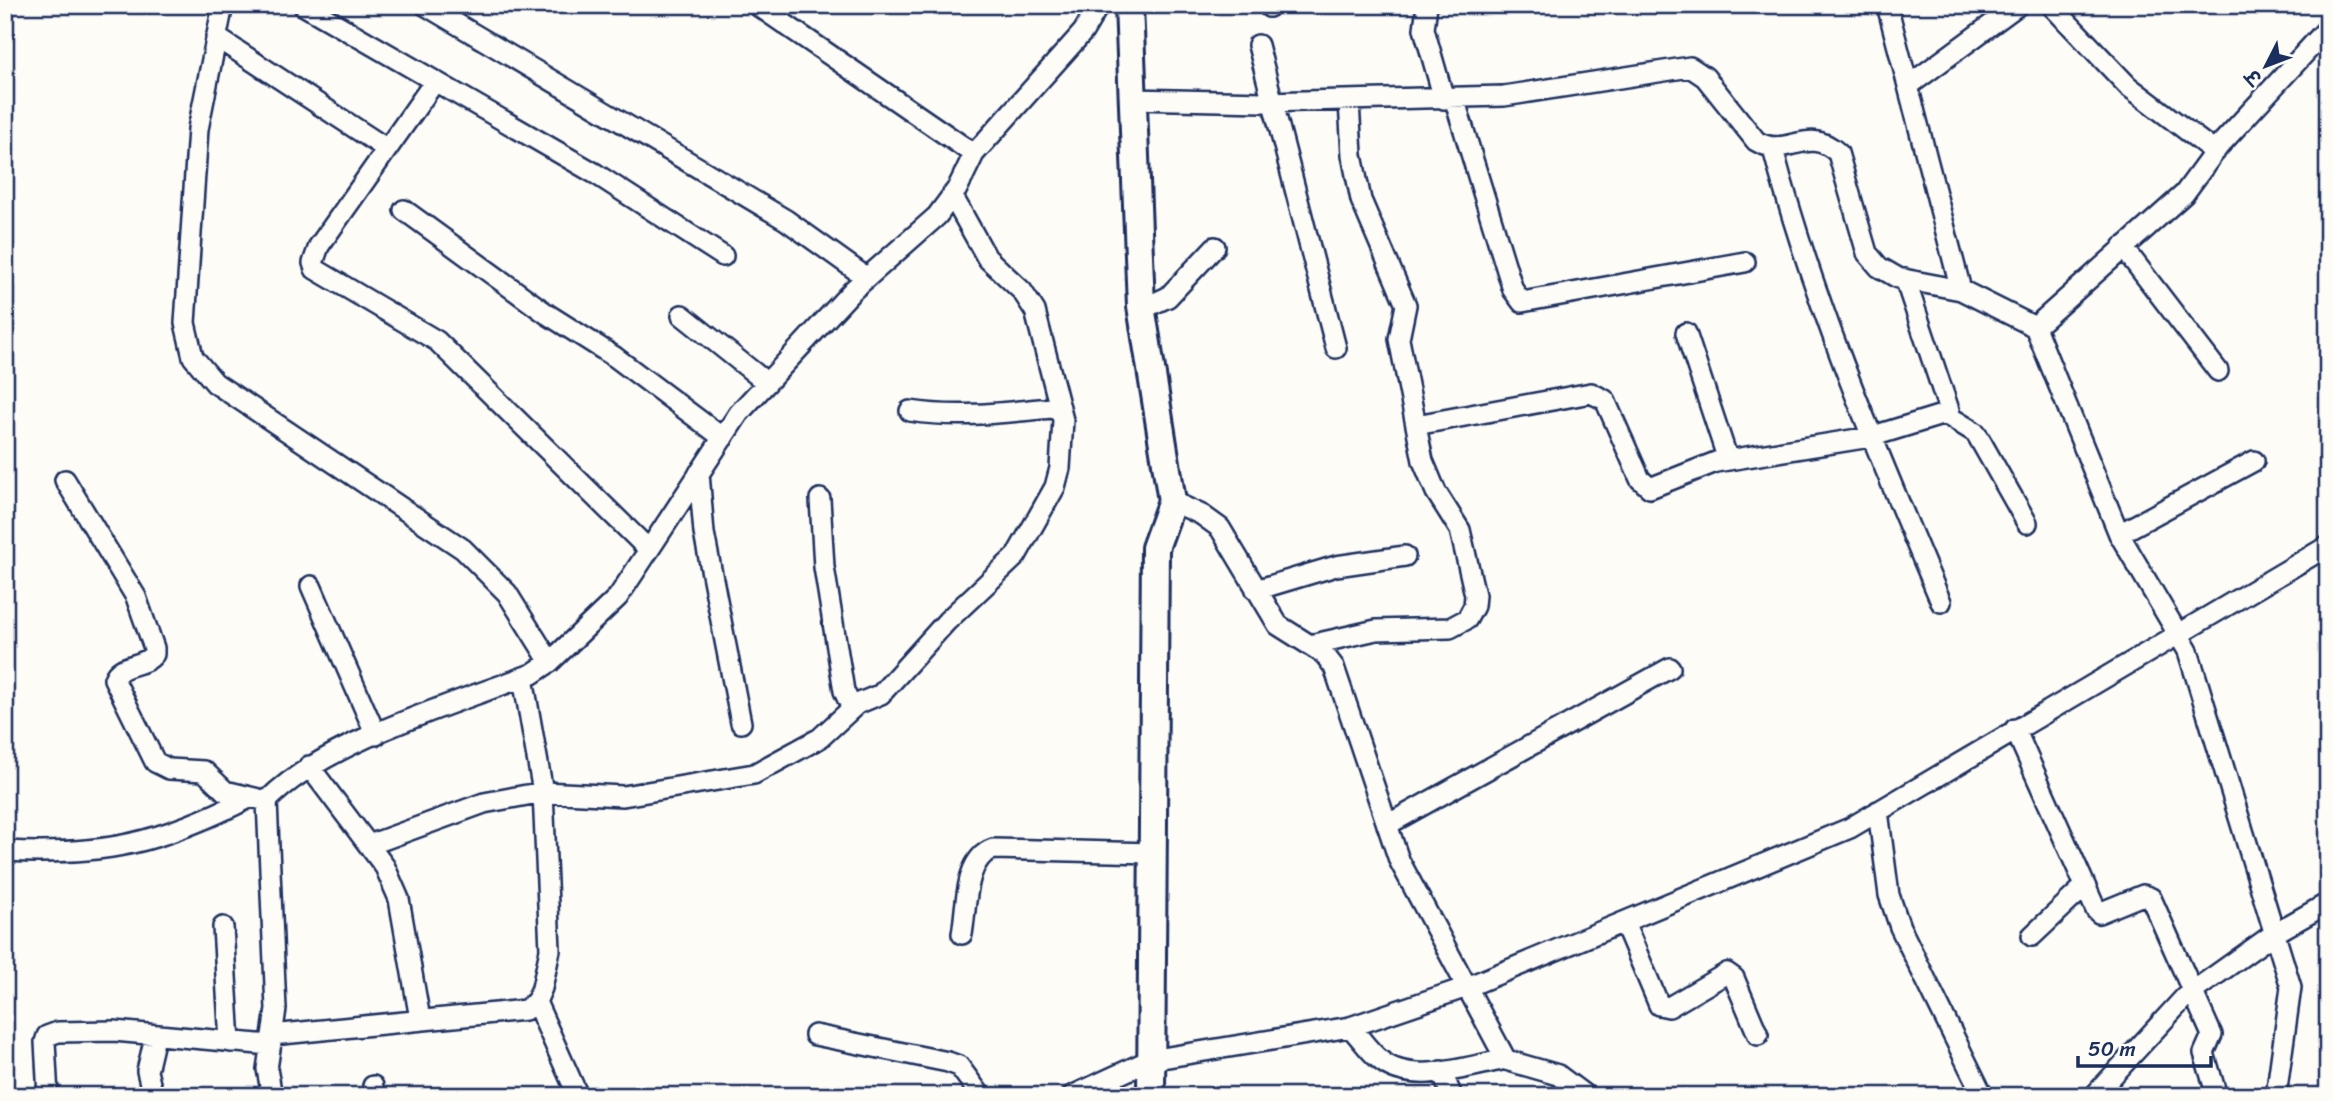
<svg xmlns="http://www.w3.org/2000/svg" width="2333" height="1101" viewBox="0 0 2333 1101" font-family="Sriracha,'Playpen Sans Deva',sans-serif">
<rect width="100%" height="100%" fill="#fdfcf7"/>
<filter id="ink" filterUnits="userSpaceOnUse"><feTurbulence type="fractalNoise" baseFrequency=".0143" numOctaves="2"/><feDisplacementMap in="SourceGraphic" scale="14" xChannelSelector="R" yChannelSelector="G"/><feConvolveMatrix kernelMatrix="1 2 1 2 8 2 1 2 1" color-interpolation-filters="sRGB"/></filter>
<g filter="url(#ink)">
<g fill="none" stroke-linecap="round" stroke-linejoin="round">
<defs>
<path id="street" d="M223,5l-25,124 -13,194 8,34 22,26 248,166 44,44 43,69
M303,5l293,169 127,82
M425,5l361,215 81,58
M757,5l217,149
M1268,5l1,2
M1427,5l-3,24 20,70
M1887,5l74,285 74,37 84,207 69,117 103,336 -15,109
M2051,5l77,81 87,66
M216,37l171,112
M1258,45l78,303
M435,81l-116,165 -6,17 2,6 122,72 212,209
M1908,86l110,-81
M1454,98l59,192 9,12 223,-40
M1131,99l133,3 240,-6 186,-29 15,10 51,64c31,19 51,-17 82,12l29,100 12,14 19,11 63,12
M1773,149c41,156 105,304 168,453
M404,210l143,104 68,43 108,81
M2123,247l95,124
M1142,309l26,-12 47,-50
M682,315l85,68
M2035,327l149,-133 35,-48 109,-118
M1686,333l42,127
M910,411c51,8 99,1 150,-4
M1945,414l31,19 51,90
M1416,425l175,-32 14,7 35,79 10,9 66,-26 154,-25 75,-23 4,-4 -44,-131
M699,473l5,60 37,190
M65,480l71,117 18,51v6c-10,14 -34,8 -40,25l41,83 14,7 35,2 21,20 42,10
M820,499l4,68 20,124 5,11 8,2 24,-10 66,-73 69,-65 39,-69 5,-19 3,-48 -28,-109 -13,-20 -35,-33 -35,-63
M1172,501l30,14 18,13 58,97 46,29 10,13 65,193 107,200 52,15 28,21
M2119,534l135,-73
M311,586l65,149
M1256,590l80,-24 69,-10
M1310,645l66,-15 74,-2 17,-9 7,-13 1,-11 -15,-65 -24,-38 -13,-31 -24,-122 7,-34 -45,-105 -9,-45 -3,-54
M2015,729l81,181 3,3 44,-18 8,3 61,137 -8,18 13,43
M309,766l76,101 14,32 21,120
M1878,811l11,84 11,32 83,169
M1387,825l283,-157
M369,845l115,-42 59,-11 80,4 131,-22 66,-36 37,-34
M5,851c101,5 155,-8 244,-53
M1624,922l35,83 10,2 58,-34 7,5 24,57
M223,927l7,115
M962,934c5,-27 2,-75 31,-85l159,4
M2032,936l53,-50
M536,1002l42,94
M1350,1027c10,10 18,23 29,32 31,28 91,7 127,0
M272,1035l253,-25 11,-8 6,-14 8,-38 -7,-158 -20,-114
M815,1035l133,27 11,4 22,30
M1441,1071l11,25
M373,1086v10
M48,1096l-3,-54 2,-6 11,-4 56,-1 156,14
M153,1096l-6,-25 8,-34
M272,1096l-5,-27 9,-60 -9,-208c57,-59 186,-97 265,-127l18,-12 68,-65 121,-184 114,-123 84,-74 20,-27 17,-35 109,-122 16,-27
M1072,1096l78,-36 200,-33 117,-40 383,-159 478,-282
M2094,1096l91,-99 90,-64 53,-30"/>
<path id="secondary" d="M1129,5l12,301 31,195 -17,47 -4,548"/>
</defs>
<use href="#street" stroke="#1b2f5e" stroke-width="24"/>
<use href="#secondary" stroke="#1b2f5e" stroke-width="32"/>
<use href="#street" stroke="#fdfcf7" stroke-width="19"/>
<use href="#secondary" stroke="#fdfcf7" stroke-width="26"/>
</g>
</g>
<rect width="2333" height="1101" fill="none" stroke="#fdfcf7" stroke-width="28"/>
<rect x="14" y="14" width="2305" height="1073" fill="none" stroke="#1b2f5e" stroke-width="2.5" filter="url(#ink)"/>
<g transform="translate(2266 66) rotate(228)" stroke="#fdfcf7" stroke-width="5" paint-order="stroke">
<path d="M0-5L12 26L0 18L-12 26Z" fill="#1b2f5e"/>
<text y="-10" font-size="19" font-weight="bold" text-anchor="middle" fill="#1b2f5e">उ</text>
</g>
<path d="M2078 1056v10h133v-10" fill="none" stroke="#1b2f5e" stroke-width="3.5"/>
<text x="2088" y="1056" font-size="21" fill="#1b2f5e" stroke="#fdfcf7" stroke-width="5" paint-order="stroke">50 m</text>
</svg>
